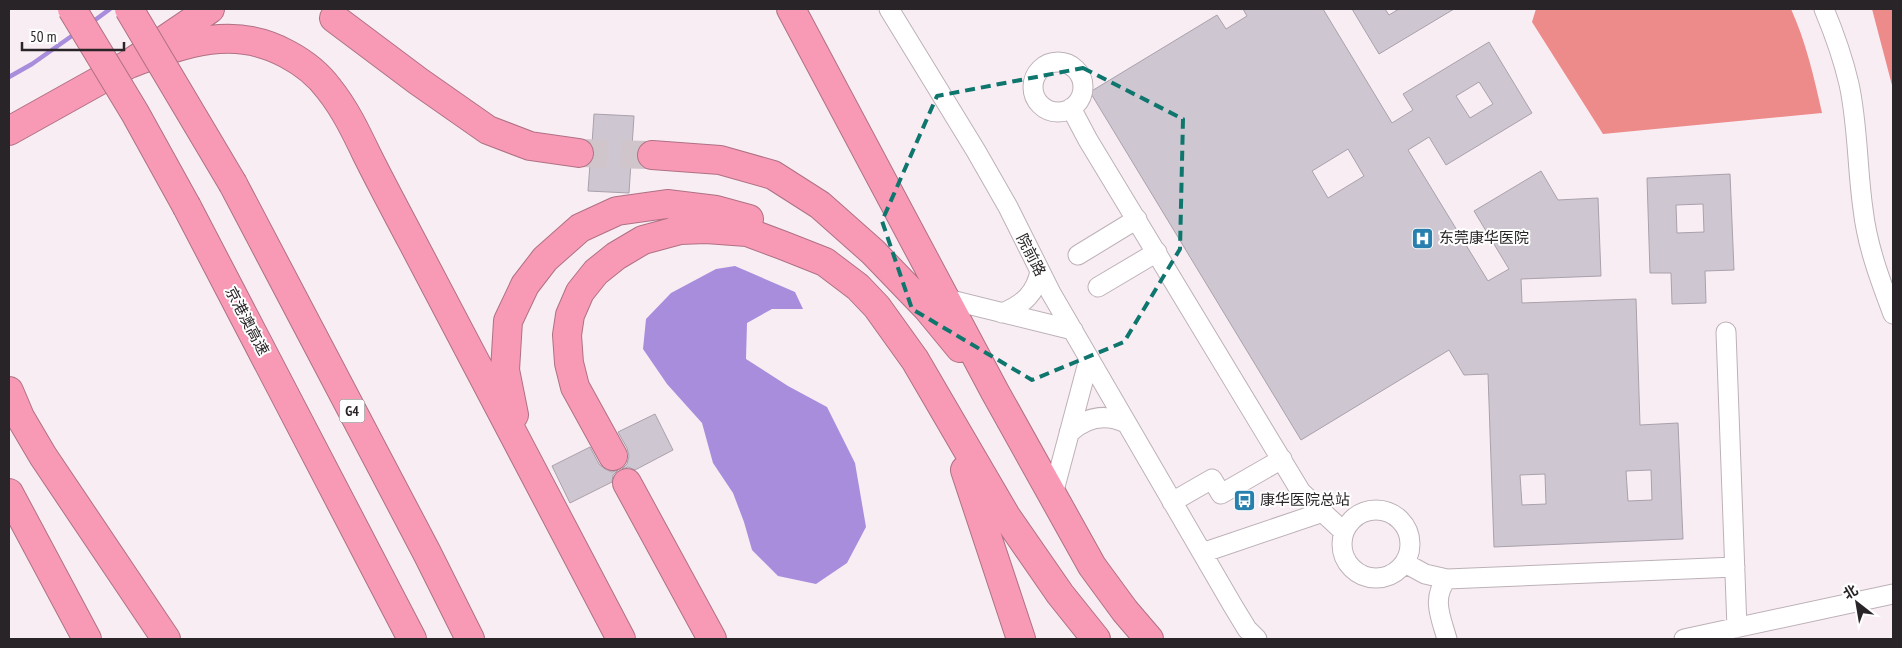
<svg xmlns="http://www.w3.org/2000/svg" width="1902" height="648" viewBox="0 0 1902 648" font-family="'PT Sans Narrow','Noto Sans SC',sans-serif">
<rect width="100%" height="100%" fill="#f9edf4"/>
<path fill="#ec8b89" d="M1536,9h255c15,33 23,68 31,104l-219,21 -71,-112z
M1872,9h21v80z"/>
<path fill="#a88ddd" d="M735,266l60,26 8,17h-31l-25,14 -1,36 42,27 39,21 28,56 11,64 -19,36 -31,21 -38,-8 -26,-26 -8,-28 -11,-29 -20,-30 -11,-40 -35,-39 -24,-35 3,-30 25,-26 45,-24z"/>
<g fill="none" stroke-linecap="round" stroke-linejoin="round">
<path stroke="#a88ddd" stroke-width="4.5" d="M91,23l19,-14
M9,77l23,-13 44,-31"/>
</g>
<path fill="#cec6d0" stroke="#a9a1ab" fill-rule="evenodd" d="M1243,9h80l69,114 21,-13 -10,-16 86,-52 43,71 -86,52 -17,-28 -21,13 80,131 21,-12 -35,-58 67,-40 17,29 40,-2 3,78 -80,3 1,24 114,-4 4,126 38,-2 5,116 -189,8 -6,-173 -24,1 -15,-25 -148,90 -211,-348 127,-77 9,14 21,-13zM1479,82l14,22 -23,14 -14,-22zM1348,149l16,27 -36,22 -16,-27zM1651,470l1,30 -24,1 -2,-30zM1545,474l1,30 -24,1 -2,-30z
M1352,9h33l4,6 10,-6h55l-75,45z
M594,114l40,2 -5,77 -41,-2 2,-27 4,-9 -2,-11z
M1730,174l4,96 -29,1 1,32 -34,1 -1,-31h-21l-3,-95zM1703,204l1,28 -27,1 -1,-28z
M655,414l18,36 -38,20 -7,-3 -6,2 5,-5 2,-8 -2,-8 -9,-16z
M590,447l9,17 6,5 7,3 6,-2 -5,5 -1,7 -42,21 -18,-37z"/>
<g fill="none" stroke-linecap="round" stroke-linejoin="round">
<path stroke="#cfc5cb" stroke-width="28" stroke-dasharray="28 14" stroke-linecap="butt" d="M579,153l73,2"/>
<defs>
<path id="minor" d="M889,9l87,142 32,56 43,86 182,313 14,23 10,10
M1824,9c10,24 19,49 25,75 9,41 8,83 14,125 4,36 17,71 30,105
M1033 87a25 25 0 1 1 50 0a25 25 0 1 1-50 0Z
M1071,108l17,32 213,352 43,40
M1078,255l59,-36
M1098,287l59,-35
M947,299l126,31
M1002,313c21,-8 34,-20 38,-42
M1726,332l11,296
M1069,433c17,-16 36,-20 57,-10
M1053,494l36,-135
M1172,502l40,-23 9,15 61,-35
M1342 544a34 34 0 1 1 68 0a34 34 0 1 1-68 0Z
M1202,553l121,-41
M1405,563l20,11 22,5 288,-12
M1447,579c-16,19 -6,39 0,60
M1684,639l209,-45"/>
<path id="highway" d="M791,9l204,383 97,174 33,45 24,28
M334,18l84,63 70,49 42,16 49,7
M129,64c54,-20 104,-40 158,-10 17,9 31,20 42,35 16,20 27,43 38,66 15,30 31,60 47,90 70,131 138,263 207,394
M9,131l120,-67 81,-55
M652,155l68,5 53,15 47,30 53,47 54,56 33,40
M233,184l194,369 43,86
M187,207l225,432
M9,391l11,26 23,39 123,183
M514,415l-9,-45 3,-49 17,-36 20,-26 35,-31 37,-17 50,-7 49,6 33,9
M613,456l-38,-69 -6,-24 -2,-28 3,-20 10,-23 16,-20 20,-16 27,-16 37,-10 26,-1 41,3 35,13 43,17 33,25 19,20 38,53 91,156 54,78 36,45
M965,470l56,169
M627,483l85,156
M9,493l78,146"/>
</defs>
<use href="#minor" stroke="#bdb1b8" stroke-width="21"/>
<use href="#highway" stroke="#af7184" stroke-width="30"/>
<use href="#minor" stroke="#fff" stroke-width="19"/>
<use href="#highway" stroke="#f89ab6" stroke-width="28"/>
<defs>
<path id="highway-bridge" d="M72,9l63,104 52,94
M129,9l104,175"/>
</defs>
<use href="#highway-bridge" stroke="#af7184" stroke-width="30" stroke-linecap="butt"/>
<use href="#highway-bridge" stroke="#f89ab6" stroke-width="28"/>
</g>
<path fill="none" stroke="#0f766e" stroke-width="4" stroke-dasharray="10 6" stroke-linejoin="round" d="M1083,68l100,51 -3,130 -56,93 -92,38 -120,-71 -30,-88 55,-125z"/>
<defs>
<symbol id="hospital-square" viewBox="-11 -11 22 22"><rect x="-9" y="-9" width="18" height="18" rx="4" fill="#2880af" stroke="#fff"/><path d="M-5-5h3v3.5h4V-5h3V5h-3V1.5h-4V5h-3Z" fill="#fff"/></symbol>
<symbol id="bus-square" viewBox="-11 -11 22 22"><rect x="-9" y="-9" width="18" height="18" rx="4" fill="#2880af" stroke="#fff"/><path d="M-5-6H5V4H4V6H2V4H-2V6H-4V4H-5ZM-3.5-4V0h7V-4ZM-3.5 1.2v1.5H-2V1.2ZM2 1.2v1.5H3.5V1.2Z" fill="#fff"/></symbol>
</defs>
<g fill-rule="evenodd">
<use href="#hospital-square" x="1410" y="226" width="25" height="25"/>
<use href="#bus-square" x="1232" y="488" width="25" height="25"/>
</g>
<g text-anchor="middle" stroke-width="4" stroke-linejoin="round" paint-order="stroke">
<rect fill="#fff" stroke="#686668" stroke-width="1" x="339.5" y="399.5" width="25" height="23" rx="4"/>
<g font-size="14" font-weight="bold" fill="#282427">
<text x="352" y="416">G4</text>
</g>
<g font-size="15" fill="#282427" stroke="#fff" text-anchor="start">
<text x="1439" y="243">东莞康华医院</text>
<text x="1260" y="505">康华医院总站</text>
</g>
<g font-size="15" fill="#282427" stroke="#fff">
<text transform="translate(1031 255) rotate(63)" y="5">院前路</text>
<text transform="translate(247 321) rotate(62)" y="5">京港澳高速</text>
</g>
</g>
<rect width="1902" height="648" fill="none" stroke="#282427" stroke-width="20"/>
<g transform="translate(1857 603) rotate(329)" stroke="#ffffff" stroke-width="4" paint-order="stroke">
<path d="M0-4L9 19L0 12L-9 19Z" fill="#282427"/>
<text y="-8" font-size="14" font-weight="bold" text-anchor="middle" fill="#282427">北</text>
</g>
<path d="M22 42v8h102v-8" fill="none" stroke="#282427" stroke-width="2.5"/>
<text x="30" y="42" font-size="15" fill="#282427" stroke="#ffffff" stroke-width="4" paint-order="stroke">50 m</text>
</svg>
